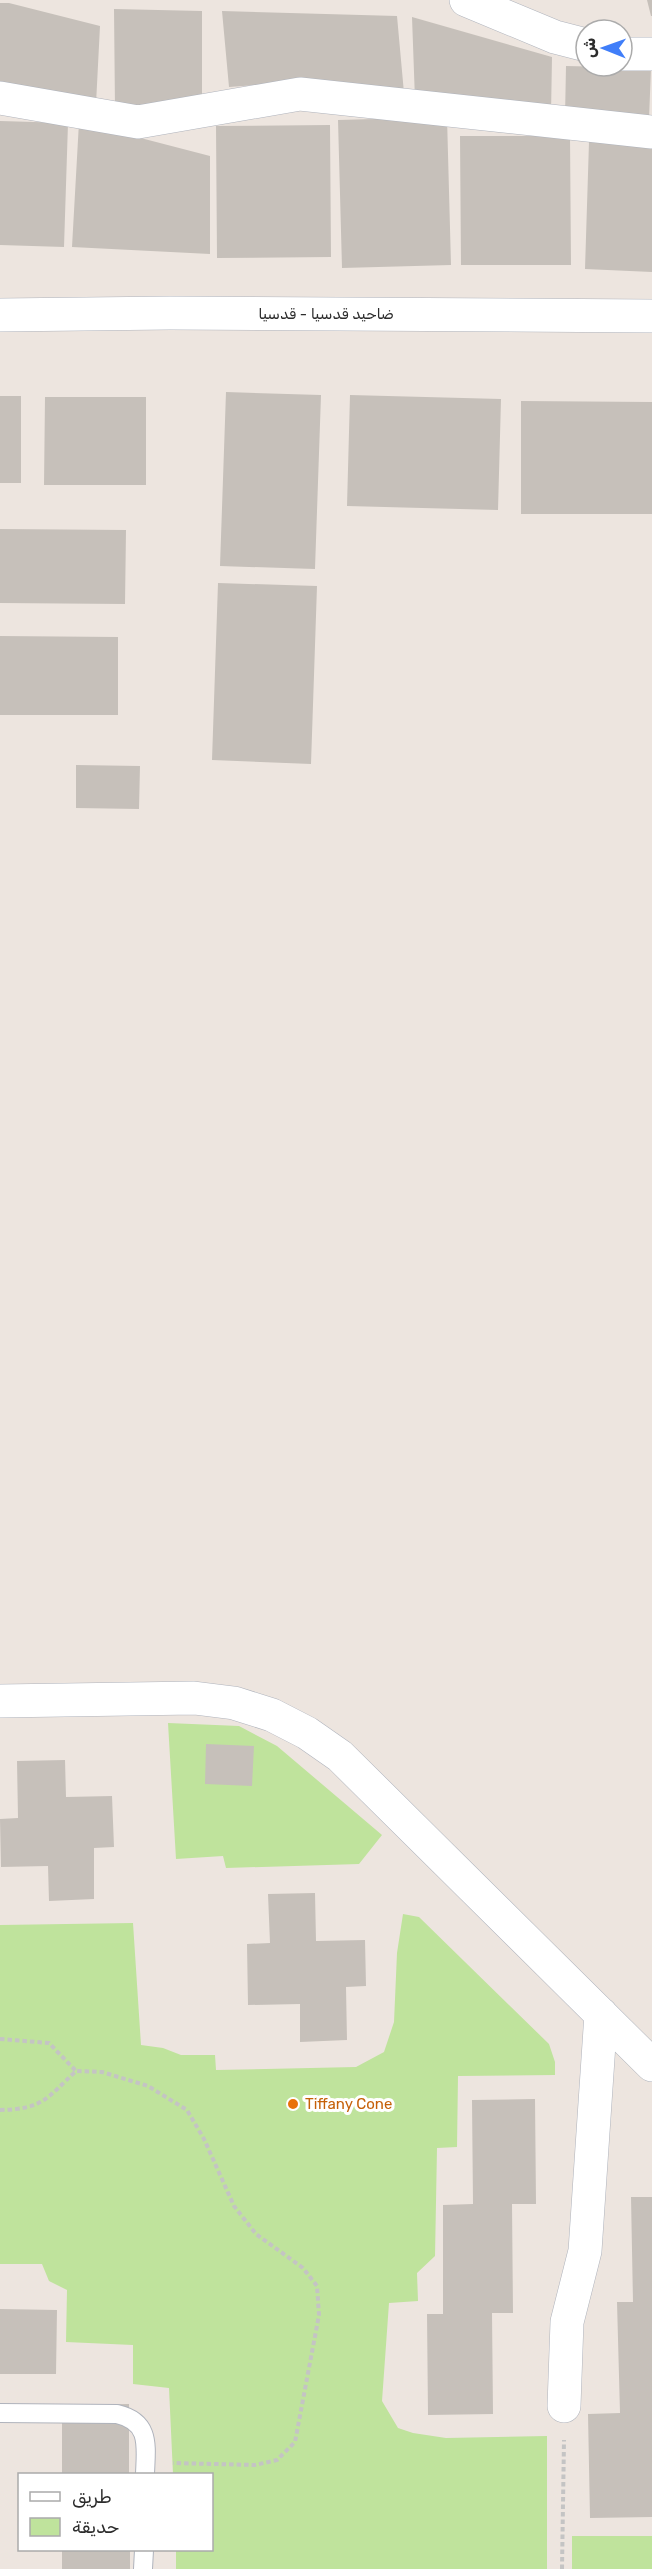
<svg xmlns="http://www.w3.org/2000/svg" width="652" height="2569" viewBox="0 0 652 2569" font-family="Rubik,Vazirmatn,sans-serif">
<rect width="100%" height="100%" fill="#ede5df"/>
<path fill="#bfe39c" d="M168,1723l71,3 38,20 105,89 -23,29 -133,4 -3,-12 -47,3z
M403,1914l16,3 130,127 6,18v13l-97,1 -1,71 -20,1 -2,108 -18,17 1,28 -29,2 -7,98 16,27 15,5 33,5 101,-2v133h-371v-19h36v-76h-39l-4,-86 -36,-4v-39l-67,-3 1,-52 -18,-9 -7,-17h-42v-339l133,-2 8,122 22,3 18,7h34l1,15 140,-3 28,-15 10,-30 3,-69z
M572,2536h80v33h-80z"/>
<path fill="#c6c0ba" d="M647,0h5v16h-1z
M0,3h9l91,23 -4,78 -96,-17z
M114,9l88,2v84l-87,14z
M222,11l175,5 7,77 -79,-13 -96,7z
M412,17l140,40 -1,57 -136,-14z
M566,66l85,2 -2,51 -84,-2z
M447,117l4,148 -109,3 -4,-148z
M0,121l68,2 -4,124 -64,-2z
M79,122l131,34v98l-138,-7z
M330,125l1,132 -114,1 -1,-132z
M460,136h110l1,129h-110z
M589,142l63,2v128l-67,-3z
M226,392l95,3 -6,174 -95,-3z
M350,395l151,4 -3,111 -151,-4z
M0,396h21v87h-21z
M45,397h101v88h-102z
M521,401l131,1v112h-131z
M0,529l126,1 -1,74 -125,-1z
M218,583l99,3 -6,178 -99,-4z
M0,636l118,1v78h-118z
M76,765l64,1 -1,43 -63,-1z
M206,1744l48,2 -2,40 -47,-2z
M65,1760l1,37 46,-1 2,51 -20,1v51l-45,2 -1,-35 -47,1 -1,-48 18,-1 -1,-57z
M315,1893l1,48 49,-1 1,46 -20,1 1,53 -47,2v-38l-52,1 -1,-61 23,-1 -2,-49z
M535,2099l1,105h-24l1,109h-21l1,101 -65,1 -1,-101h16v-109l30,-1 -1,-104z
M631,2197h21v320l-62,1 -2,-104 32,-1 -3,-111h16z
M0,2309l57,1 -1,64h-56z
M129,2404v70h-67v-69z
M62,2550h68v19h-68z"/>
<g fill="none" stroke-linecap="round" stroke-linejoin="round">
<defs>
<path id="lane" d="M0,2413l117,1c34,8 29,32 28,60
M143,2569l1,-19"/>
<path id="street" d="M466,0l89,37 31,8
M622,54h30
M0,98l138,24 162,-28 352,38
M0,1701l194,-3 40,5 38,12 35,18 33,23 312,309
M564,2406l3,-84 18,-71 16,-237"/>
<path id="secondary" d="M0,315l170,-2 482,3"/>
</defs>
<use href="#lane" stroke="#afb3bc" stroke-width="20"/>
<use href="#street" stroke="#afb3bc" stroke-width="34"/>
<use href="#secondary" stroke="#afb3bc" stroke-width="34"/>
<path stroke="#c4c4c4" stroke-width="4" stroke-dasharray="4.5 3" stroke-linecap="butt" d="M0,2039l49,4 27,28
M0,2110c43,-1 46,-11 76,-39l26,1 46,14 39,24 17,29 30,67 22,28 47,34 14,18 2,29 -24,127 -18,18 -22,5 -82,-2
M562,2569l2,-129"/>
<use href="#lane" stroke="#fff" stroke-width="18"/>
<use href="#street" stroke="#fff" stroke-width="33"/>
<use href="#secondary" stroke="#fff" stroke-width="33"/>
</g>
<circle fill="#e8710a" stroke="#fff" stroke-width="2" cx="293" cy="2104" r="6"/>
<g text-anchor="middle" stroke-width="6" stroke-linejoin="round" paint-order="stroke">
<g font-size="15" fill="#2c2c2c" stroke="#fff">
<text x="326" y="319">ضاحيد قدسيا - قدسيا</text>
</g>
<g font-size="15" fill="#c56008" stroke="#fff" text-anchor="start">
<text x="305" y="2109">Tiffany Cone</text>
</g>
</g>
<rect x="18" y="2473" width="195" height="78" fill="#ffffff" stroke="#ababab" stroke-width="1.5"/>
<rect x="30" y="2492" width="30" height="9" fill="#ffffff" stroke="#ababab" stroke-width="1.5"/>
<text x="72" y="2503" font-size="18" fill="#2c2c2c">طريق</text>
<rect x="30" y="2518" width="30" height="18" fill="#bfe39c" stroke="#ababab" stroke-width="1.5"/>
<text x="72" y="2533" font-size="18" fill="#2c2c2c">حديقة</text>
<g transform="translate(604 48) rotate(271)"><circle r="28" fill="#ffffff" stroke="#ababab" stroke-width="1.5"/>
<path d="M0-4.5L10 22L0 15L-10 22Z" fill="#407ef9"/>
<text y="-9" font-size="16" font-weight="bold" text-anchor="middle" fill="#2c2c2c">ش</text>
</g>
</svg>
